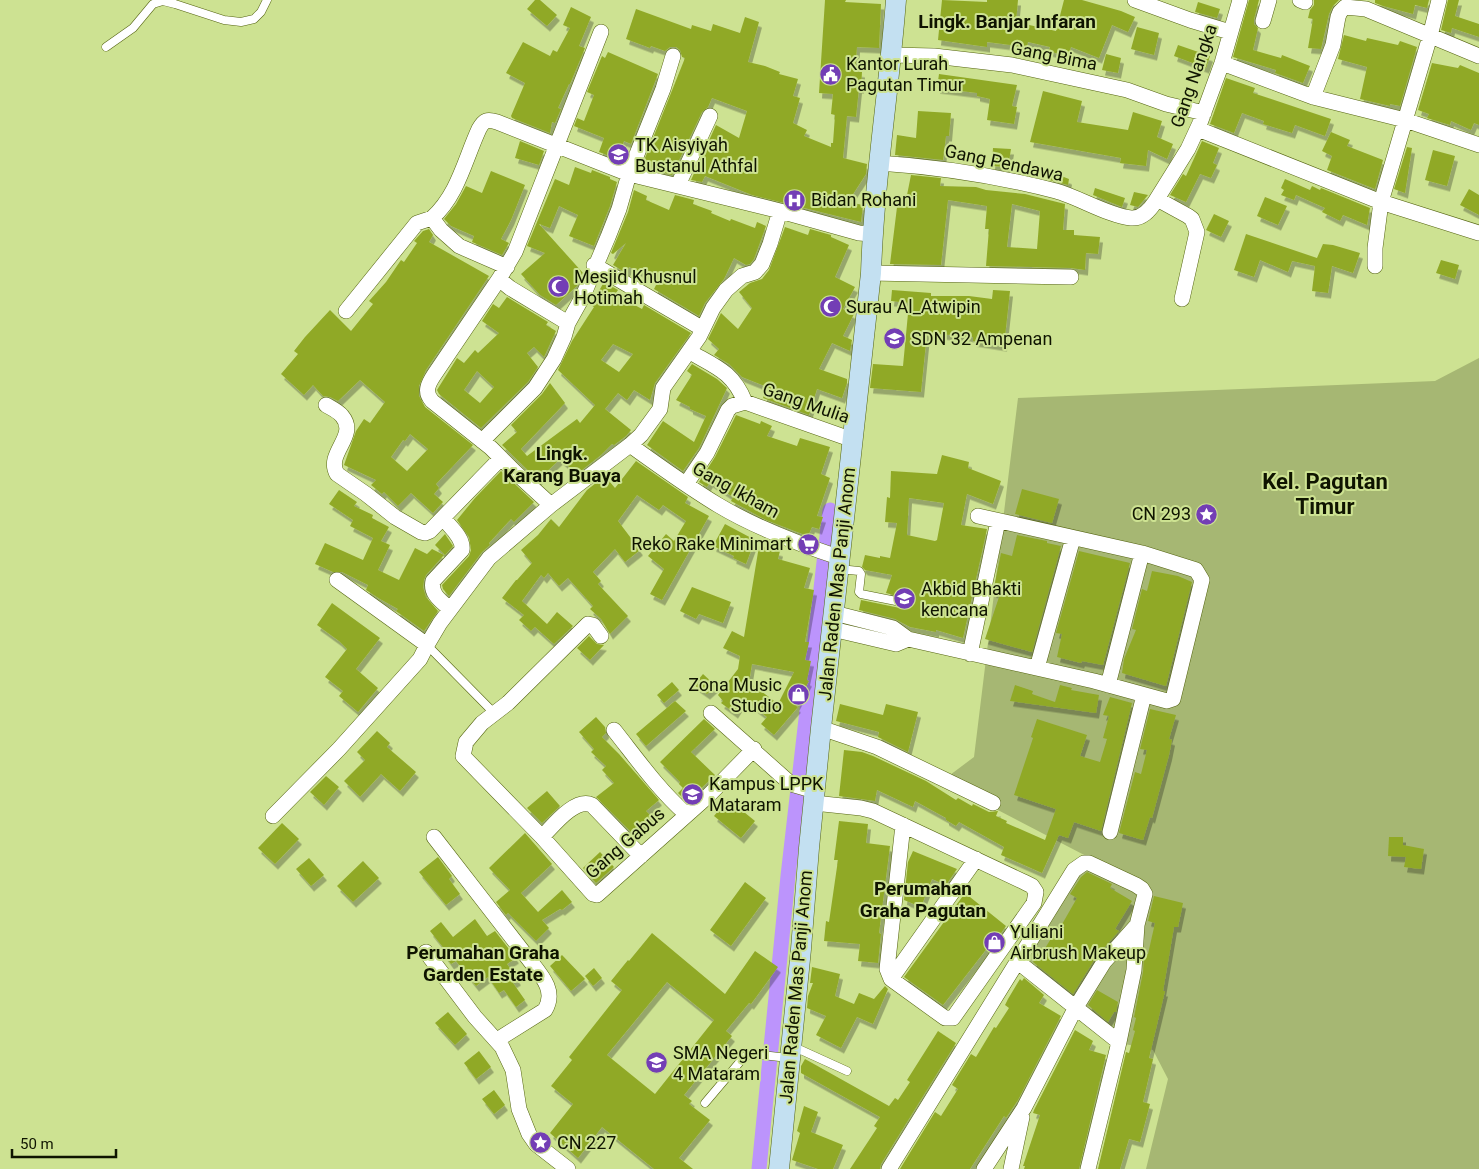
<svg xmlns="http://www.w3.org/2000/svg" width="1479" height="1169" viewBox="0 0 1479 1169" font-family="Roboto,sans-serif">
<defs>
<filter id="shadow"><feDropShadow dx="3" dy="5.5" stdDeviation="0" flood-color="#0004"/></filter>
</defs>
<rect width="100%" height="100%" fill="#cde292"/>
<path fill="#a6b773" d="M1479,358v811h-333l22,-90 -15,-29 -28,-6 -101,-87 66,-99 -148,-77 32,-24 44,-359 417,-17z"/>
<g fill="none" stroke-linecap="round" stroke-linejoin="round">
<path stroke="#bc94fc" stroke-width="15" d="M759,1169l29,-293 42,-366"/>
</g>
<path fill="#90a928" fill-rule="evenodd" filter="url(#shadow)" d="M535,0h5l17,15 -10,11 -20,-17z
M825,0h21l-1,2 36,2 -2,44 -22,-1 -2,24 7,1 -1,16h-2l-3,29 -9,-1 -4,42 24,6 -1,10 -18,28 15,3 -2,17 -109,-27 -47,-19 -3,6 -11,-2 25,-55 23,13 8,-27 -35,-13 -4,9 -6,5 -30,63 -14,-4 -15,-8 42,-105 -3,-1 -2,-7 -4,-3h-6l-5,4 -14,-5 -1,2 -24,-9 10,-30 55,20 1,-4 19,6 2,-7 27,9 5,-16 14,5 -11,40 17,4 15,6 -1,2 19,5 -5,17 7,2 -7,25 14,7 -3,6 27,11v-4h2l2,-28 -4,-1 2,-20 -14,-1z
M942,0l45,2v-2h31l-2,22 40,9 8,-31h18l39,11 14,6 -7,15 -16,-7 -13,33 -28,-11 -3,10 -19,-6 1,-4 -22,-5 -1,5 -40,-5v5l-49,-7z
M1249,0h10l-5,19v5l4,4 -5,22 28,8 1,-3 28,11 -7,17 -28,-10 1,-3 -43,-13z
M1314,0h25l-6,6 -4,8 -8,35 -13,-1 5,-29 -5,-1 2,-8 4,-5z
M1375,0h54l-2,8 -12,-3 -2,9 -30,-8 -8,-3z
M1448,0h11l-4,16 24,8v13l-27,-9 -1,5 -10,-3z
M1198,2l22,7 -3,9 -22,-6z
M571,7l20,10 -12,29 6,2 -15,36h-1l-11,24 3,1 -6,14 -3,-1 -2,11 -38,-15 -1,-2 14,-33 -19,-10 17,-31 27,14 3,-6 4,2 13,-24 -7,-3z
M1137,27l22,6 -5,22 -23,-6z
M1344,35l22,6 1,-3 31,7 2,-4 17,6 -17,59 -10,-2v2l-30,-7 7,-32 -29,-8z
M1178,45l32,11 -4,12 -32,-12z
M608,52l50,22 -27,70 -7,-3 -7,18 -18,-7 5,-14 -30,-12 3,-8 7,3 10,-26 -7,-3 15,-36 3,2z
M1106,54l15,4 -3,15 -16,-3z
M1432,63l26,5 2,-3 19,8v52l-5,-2 -3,7 -20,-9 -1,4 -23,-7 2,-4 -11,-4z
M939,74l78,11 -5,21 5,1 -3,17 -27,-4 3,-21 -13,-3v-3l-40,-5z
M1226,78l29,10 -2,5 78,26 -6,17 -30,-11 -3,8 -29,-9 1,-3 -22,-8 -8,20 -24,-9z
M1043,91l39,10 -5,21 51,8 5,-18 29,9 -5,16 16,7 -6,15 -19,-9 -2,16 -26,-3 1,-5 -91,-16z
M918,111l33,2 -2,23h-3l-3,24 -48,-5 2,-20 19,3z
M1331,132l19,8 -3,6 36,14 -8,29 -48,-19 5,-14 -10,-5z
M520,141l24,10 -5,14 -24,-7z
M1202,141l17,7 -6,15 4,2 -6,13 -11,-4 -14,28 -16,-7 13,-21 3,2z
M1407,147l5,1 -7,45 -11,-4z
M993,148l18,1 -3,18 -16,-1z
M1433,150l22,6 -8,30 -22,-6z
M575,167l16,6 1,-3 18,7v2l7,3 -7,24 -16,40 -25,-10 9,-21 -19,-9 -9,22 -11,-4 44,49 -6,13 -21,19 -16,-10 -19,-21 24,-21 -18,-7 28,-67 14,6z
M491,171l34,14 -14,35 -10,19 8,4 -7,12 -30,-13 2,-6 -23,-10 -7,-7 12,-15 10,-18 16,7z
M1051,172l18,7 -1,6 -19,-5z
M911,175l30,3 -1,8 36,1 10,3 39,4 40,10 -2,26h11v5l26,2 -2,17 -12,-1 -1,17 -14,-2 -85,-2 3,-37h-4l2,-23 -39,-6 -7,65 -51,-1 8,-65 8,1zM1012,204l28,7 -3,38 -30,-2z
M1285,179l25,11 2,-4 8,4 1,-2 49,20 -3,17 -24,-10 -3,6 -18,-9 3,-4 -29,-13 -2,5 -13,-5 3,-5 -3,-2z
M1095,188l30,10 -3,9 -29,-12z
M1469,189l10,6v20l-19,-10z
M634,190l13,6 -1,4 23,10 6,-15 19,5 -1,4 19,7 -1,2 19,8 1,-2 24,9 2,-6 9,4 -12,33 -4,5 -4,1 -12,-7 -10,21 -19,24 -6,13 -45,-27 3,-6 -2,-1 2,-3 -28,-12 -3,6 -13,-8 13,-22 -13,11 -2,-1 17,-41z
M1134,192l14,3 -10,12 -8,-2z
M1265,197l22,9 -9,19 -21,-9z
M1214,214l15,7 -8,16 -15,-7z
M785,227l23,8 2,-6 21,6v2l18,8 -14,32 20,10 -12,22 11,5 -11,22 9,4 -2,11 -18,-8 -13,26 28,10v4l-5,15 -25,-9 -8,26 -46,-17 4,-11 -25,-10 -13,-13 -15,-9 5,-6 -11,-10 13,-26 17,16 14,-21 -13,-16 11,-9 12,-4 7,-9z
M429,229l4,6 -4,7 60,34 -63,94 -7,16v10l6,11 48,38 -37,39 3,4 -5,6 9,8 -10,11 -22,-20 -13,13 -14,-14 -2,2 -11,-9 5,-5 -32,-15 12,-34 8,-12 6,4 15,-21 -25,-22 -22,21 -8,-4 -7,-1 -10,-11 -9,10 -23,-21 17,-20 -4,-3 11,-14 25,-27 21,21 22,-27 -4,-3 17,-19 15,-22 3,2 13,-19 -3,-2 9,-10zM410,434l18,15 -21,22 -16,-14 12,-17 2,1z
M1246,234l71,24 6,-14 10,1 27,8 -7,20 -21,-7 -4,27 -16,-2 3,-25 -23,-5 -4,11 -28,-12 -6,17 -20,-7z
M1441,260l18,5 -4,14 -19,-6z
M604,282l14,8 -2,3 4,3v1l22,12 2,-4 47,28 -36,50 -5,17 -16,-10 -7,10 -9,-7 -13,16 26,21 -5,6 -12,9 -2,-1 -11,11 -24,19 -17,-15 -22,21 -36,-35 15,-13 -6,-7 31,-31 8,-11 15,20 -44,46 6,7 50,-37 3,4 15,-18 -37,-35 14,-29 22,-34 -3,-2zM613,344l20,10 -14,18 -18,-12z
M892,290l39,3v3h38l23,3 1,-9 17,1 -6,55 -31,-5v-4l-46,-4 -6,59 -51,-4 3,-24 30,2 6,-63 -18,-2z
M507,297l41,25 -2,3 10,6 -12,26 -10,-10 -7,6 11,14 -10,15 -47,46 -42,-34 -2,-4 20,-32 7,5 11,-13 3,3 21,-20 -17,-12 11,-17 6,4zM477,371l17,16 -14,16 -16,-13z
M692,364l25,15 10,9 -28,60 -16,23 -36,-26 16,-24 31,21 12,-26 -16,-7v-2l-14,-7 16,-25 -5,-4z
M736,415l24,9 1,-3 11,5 -5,10 30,10 3,-8 30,9 -9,27 9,4 -13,38 6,1 -4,12 -7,-2 -4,9 -11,-4 -31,-12 -35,-19 2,-4 -23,-15 -3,5 -8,-5 16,-25z
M942,455l27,7 -1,6 33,13 -8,23 -26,-10 -6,31 26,4 -24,109 -27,-8v2l-26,-5 -15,-8 -36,-9 2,-10 39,8 6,-3v-4l-2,-3 -18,-5 6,-18 -27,-5 -3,-3 3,-12 15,3v-2l10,2 7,-35 -12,-1 2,-25 3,1 1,-27 46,3zM909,498l35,5 -7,37 -2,1 -28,-6z
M636,461l52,36 -3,6 24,13 -47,84 -12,-6 14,-25 -16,-13 18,-22 8,7 12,-20 -23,-16 -4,5 -22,-15 -19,26 22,29 -15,12 -10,-13 -22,23 8,9 -3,3 30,32 -18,18 -9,-15 -11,-10 3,-3 -25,-28 -9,8 -11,-13 -4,5 -3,-3 -19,26 25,23 10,-12 16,14 -19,18 -19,-17 -4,4 -12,-11 5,-5 -22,-17 14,-18h1l15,-17 -11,-13 17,-15 13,-16 8,8 28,-37 18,-14 10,12z
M501,471l33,31 -20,20 -3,-3 -22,24 1,2 -8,7 -33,44 -6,-7 -1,-4 27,-29 2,-6 -2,-13 -12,-17 18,-22z
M1022,489l37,10 -7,24 -37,-9z
M339,490l18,12 -3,4 19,9 -1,3 17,9 -8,14 9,4 -12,25 21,10 16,-32 12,6 5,-5 12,6 -18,20 -2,5 -1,7 3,10 12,14 -14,20 -28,-20 2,-2 -18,-10 -14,-9 2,-5 -26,-13h-9l-18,-8 10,-21 38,17 10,-22 -23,-12 3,-6 -24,-16z
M725,524l30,16 -9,24 -13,-6 1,-2 -21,-10z
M445,534l8,12 -8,9 -10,-10z
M1017,535l30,6v2l14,3 -29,106 -47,-13 15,-45 -7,-2 8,-39 11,3z
M759,546l21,5 -2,8 32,9 -6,20 10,2 -9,52h4l-4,18 6,1 -4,19 2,1 -13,25 2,1 -24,28 -13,-11 6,-7 -23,-18 -9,14 -14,-10 2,-2 -5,-6 20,-26 2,-13 -17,-8 9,-17 12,6zM752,664l42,8 -16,32 -29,-22z
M1079,551l51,12 -27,102 -21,-4 -1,2 -24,-6 5,-23 -6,-1z
M1152,571l26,5 14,6 -26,104 -44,-13 2,-14 12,-29 -4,-1 10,-40 5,2z
M692,587l39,15 -8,21 -24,-9 -3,5 -16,-8z
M332,603l48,35 -24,31 22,19 -20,24 -19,-16 4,-5 -18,-14 22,-28 -8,-8 -22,-16z
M589,636l8,8 7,1 -14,15 -13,-12z
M703,674l13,12 -9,8 -13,-9z
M672,682l7,8 -15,13 -7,-8z
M1015,685l18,6 -1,3 23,8 5,-17 12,3 -1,2 28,5 -3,18 -86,-12z
M1110,697l22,6 -31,128 -27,-9 -6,16 -9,-3 -17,38 -41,-18 3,-8 -45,-25 -3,4 -10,-6v-2l-31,-17 -2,6 -36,-17 -2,11 -36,-5 5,-46 18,2 11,4 53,25 30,19 2,-2 14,8 1,-2 16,8 9,-1 -2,5 11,5 -1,2 39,17 11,-31 -42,-14 19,-57 -2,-1 6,-18 50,16 -7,21 20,6 7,-23 -4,-1 6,-22 -6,-1z
M675,701l11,10 -40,35 -10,-12z
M840,704l43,11 3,-11 32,8 -10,40 -30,-15 1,-5 -43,-11z
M1150,709l26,6 -7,24 3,1 -3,15 -17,63 -2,-1 -7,23 -24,-7 16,-61 6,2 6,-24 -7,-1z
M596,717l9,10 1,6 -4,4 17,17 40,46 -13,11 5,5 -18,18 -37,-37 18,-14 -12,-13 4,-4 -15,-14 3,-3 -15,-17z
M704,719l11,10 -24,23 24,23 -28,27 -9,-9 5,-5 -4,-4 1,-2 -20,-20z
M377,731l13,12 -3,4 29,25 -16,19 -19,-17 -21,23 -16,-16 21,-21 -8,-8z
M326,776l13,11 -15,18 -14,-13z
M547,791l13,15 -18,17 -15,-15z
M728,799l27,22 -14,17 -27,-22z
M839,821l29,3 -2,19 24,3 -11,87 2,1 -3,29 -20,-2 2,-17 -36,-3 2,-20 3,1 9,-62h-4z
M282,823l17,16 -24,25 -17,-16z
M525,833l27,31 -31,29 17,19 24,-22 10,12 -10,8 -2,-1 -18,11 7,8 -13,13 -28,-28 -2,2 -10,-13 14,-12 -21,-22z
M1389,837h14v8l21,4 -3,20 -17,-2 2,-10 -18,-1z
M913,851l44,18 -11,16 -14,-6 -11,28 -17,-7 4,-38z
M600,852l14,15 -18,16 -13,-15z
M438,857l14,19 -3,3 11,15 -14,11 -27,-33z
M309,858l15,17 -13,11 -15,-17z
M363,861l16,17 -26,24 -16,-16z
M1087,872l25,12 -2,4 22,13 -17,28 4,2 -23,26 -23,37 -40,-32 8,-14 3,2 11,-18 2,1 20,-35 -7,-4 11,-17z
M745,882l21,16 -35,48 -21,-16z
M965,893l41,33 -16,23 -2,-2 -45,58 -39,-28z
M1154,896l29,7 -5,24h-4l-11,64h2l-16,67 4,1 -10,43 7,2 -10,38 -11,-3 -9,30h-22l28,-117 3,1 6,-22 -2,-1 3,-12 -2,-1 9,-45 1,-18h4l7,-31 -7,-2z
M475,919l12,17 8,-5 21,27 -9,6 11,16 -5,3 12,17 -9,7 -12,-17 -5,3 -11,-16 -12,9 -20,-25 -5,3 -8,-11 3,-2 -16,-20 11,-9 12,15z
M652,933l73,61 30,-43 23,16 -27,37 -2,-1 -23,28 6,5 -48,59 8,6 -3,3 21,16 -31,38 14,11h-39l-52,-42 -24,31 -28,-25 23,-29 -22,-18 21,-26 -3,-3 53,-67 -11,-9 17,-21 1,1zM667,982l47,38 -59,74 -48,-39z
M562,955l23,24 -14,12 -21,-25z
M812,967l28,7 -5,22 19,8 5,-11 15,6 11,-13 3,3 -15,35 -16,-7 -16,31 -25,-13 10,-19 -19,-8 1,-12 5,-13h-3z
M594,968l8,10 -9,8 -8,-10z
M1024,978l20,17 -5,8 22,13 -43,84 -12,18 -2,-2 -34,53h-70l35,-57 6,4 17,-27 -6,-4 19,-31 5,3 18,-30 2,1 13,-20 -4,-3 3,-6 12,-20 2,2z
M1097,990l21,12 -2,10h-2l-6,10 -20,-17z
M448,1012l19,22 -12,11 -20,-22z
M1075,1030l18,11 -4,9 17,5 -27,114h-55l1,-3h-2l17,-51 -7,-2 1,-3z
M938,1031l18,12 -75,121 -1,5h-30l27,-41 -3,-2 6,-9 -79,-44v-7l4,-7 84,47 6,-8 3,2 12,-18 -3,-2z
M479,1051l12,16 -15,12 -12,-16z
M494,1090l11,15 -11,9 -12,-15z
M804,1106l14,6 -7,20 32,13 -10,24h-15l-26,-9 8,-27 -3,-2z"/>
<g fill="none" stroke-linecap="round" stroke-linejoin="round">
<defs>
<path id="lane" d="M106,47l27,-19 20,-24 10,-3 12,3 49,16 17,2 13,-3 7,-7 6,-12
M839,569l20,2 2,3 -2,18 2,2 40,8
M427,645l68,69
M792,1046l55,25
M705,1103l39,-46 10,-3 34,4"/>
<path id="street" d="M1135,0l55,20 40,12
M1300,0l5,2
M1263,21l6,-21
M892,55l42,1 78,9 115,25 39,14 38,9
M1222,63l91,34 92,23 74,25
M1313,97l20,-52 5,-28 2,-5 5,-5 21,2 113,47
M1198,129l183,73 98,31
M879,163c60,4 119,13 177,28 22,6 53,25 75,27 11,1 18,-7 24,-16l33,-53 12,-26 22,-60 18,-63
M678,185l32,-69
M1157,199l31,17 4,3 5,13 -15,67
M594,265l109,64
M1375,266v-18l6,-46 49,-166 9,-36
M507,267l-48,-21 -18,-16 -9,-12c26,-23 33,-59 47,-89 5,-9 8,-10 18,-7l132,52 151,37 79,22 13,1
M871,273l200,4
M499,279l11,9 58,35
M346,311l71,-88 15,-5
M690,352c26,15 43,20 55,50
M745,402l108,38
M326,405c5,3 12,6 16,11 17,20 -17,37 -5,58l29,20 29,23 26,15 4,1 5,-2 71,-73
M482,441l53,-53 19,-29 10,-22 4,-14 15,-27 25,-59 11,-28 10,-35 34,-85 10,-33
M630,445c29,21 58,42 88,60 38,23 81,39 123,53
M686,484l21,-31 21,-43 4,-4 13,-4
M551,505l-36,-33 -24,-24 -59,-47c-8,-9 -4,-17 2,-26l65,-96 16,-27 86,-220
M443,518c7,9 21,20 19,32l-29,31c-3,13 8,20 17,28
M337,580l90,65 13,-22 49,-65 62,-53 79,-60 11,-10 19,-26 3,-21 36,-51 14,-29 13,-18 16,-14 13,-4 7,-8 8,-20 10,-33
M834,613l59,15 15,11 186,42 73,20 6,-2 29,-119 -6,-10 -54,-17 -164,-37
M832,629l64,15 12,-5
M601,636l-8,-11 -5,-1 -4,4 -76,75 -26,20 -16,19 -3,14 79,81 51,57 4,1 110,-98 47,-48
M970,654l28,-133
M1037,668l36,-130
M1108,685l34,-132
M711,713l80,71 24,7
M821,728l56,19 116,56
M614,730c23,29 44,59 72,84
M814,803l47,5 12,3 151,71 8,4 4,6 -2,11 -81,115h-8l-54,-39 -4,-10 16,-144
M273,816l66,-67 81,-90 7,-14
M1110,832l34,-137
M434,837l97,125c12,15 25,30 14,48l-48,30
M542,837c11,-11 33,-40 50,-32l49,51
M426,952l49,65 27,30 11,23 6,39 10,25 7,10 32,25
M1018,962l101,80
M891,979l85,-120
M889,1169l185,-299 10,-7h5l47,22 6,4 3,5 -8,31 -3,45 -15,72 -31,127
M984,1169l40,-61 52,-101 28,-45 33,-37
M1011,1169l11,-52"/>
<path id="secondary" d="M779,1169l22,-220 8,-101 12,-120 50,-455c3,-92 18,-182 25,-273"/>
</defs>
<use href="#lane" stroke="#556411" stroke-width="9"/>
<use href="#street" stroke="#556411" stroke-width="16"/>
<use href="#secondary" stroke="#556411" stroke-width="21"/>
<use href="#lane" stroke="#fff" stroke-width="8"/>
<use href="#street" stroke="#fff" stroke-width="15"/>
<use href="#secondary" stroke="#c3e0f1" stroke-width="20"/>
</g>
<defs>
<symbol id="civic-disc" viewBox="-11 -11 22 22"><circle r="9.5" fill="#733eb5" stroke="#cde292"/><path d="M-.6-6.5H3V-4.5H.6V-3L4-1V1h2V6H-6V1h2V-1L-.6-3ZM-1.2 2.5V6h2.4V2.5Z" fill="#fff"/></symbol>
<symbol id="school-disc" viewBox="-11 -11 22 22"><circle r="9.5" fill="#733eb5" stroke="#cde292"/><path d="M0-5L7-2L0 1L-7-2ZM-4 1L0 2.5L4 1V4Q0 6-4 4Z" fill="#fff"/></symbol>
<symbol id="hospital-disc" viewBox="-11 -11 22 22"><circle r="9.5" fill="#733eb5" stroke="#cde292"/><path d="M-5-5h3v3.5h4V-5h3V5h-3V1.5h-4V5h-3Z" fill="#fff"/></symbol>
<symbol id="mosque-disc" viewBox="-11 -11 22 22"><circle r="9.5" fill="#733eb5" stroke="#cde292"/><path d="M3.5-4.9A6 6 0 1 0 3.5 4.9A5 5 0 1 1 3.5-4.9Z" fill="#fff"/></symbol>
<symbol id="sight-disc" viewBox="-11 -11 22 22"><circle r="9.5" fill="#733eb5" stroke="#cde292"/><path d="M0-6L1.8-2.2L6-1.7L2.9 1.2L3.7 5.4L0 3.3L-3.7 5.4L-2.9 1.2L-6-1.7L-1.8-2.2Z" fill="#fff"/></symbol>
<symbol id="supermarket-disc" viewBox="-11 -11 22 22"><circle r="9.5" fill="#733eb5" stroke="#cde292"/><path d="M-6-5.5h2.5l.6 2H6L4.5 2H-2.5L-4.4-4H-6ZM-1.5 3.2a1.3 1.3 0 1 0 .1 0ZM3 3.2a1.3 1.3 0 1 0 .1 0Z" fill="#fff"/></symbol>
<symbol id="university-disc" viewBox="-11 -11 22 22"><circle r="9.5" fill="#733eb5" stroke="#cde292"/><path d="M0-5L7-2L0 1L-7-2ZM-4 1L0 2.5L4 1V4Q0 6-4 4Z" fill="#fff"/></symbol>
<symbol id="shop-disc" viewBox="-11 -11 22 22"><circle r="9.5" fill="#733eb5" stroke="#cde292"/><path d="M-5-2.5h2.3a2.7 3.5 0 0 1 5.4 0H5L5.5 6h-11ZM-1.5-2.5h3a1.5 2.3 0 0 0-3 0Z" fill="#fff"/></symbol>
</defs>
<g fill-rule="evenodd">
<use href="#civic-disc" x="818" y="62" width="25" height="25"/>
<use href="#school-disc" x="606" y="142" width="25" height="25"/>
<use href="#hospital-disc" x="782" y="188" width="25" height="25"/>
<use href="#mosque-disc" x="546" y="274" width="25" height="25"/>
<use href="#mosque-disc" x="818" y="294" width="25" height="25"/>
<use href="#school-disc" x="882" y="326" width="25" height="25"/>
<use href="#sight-disc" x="1194" y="502" width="25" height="25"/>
<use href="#supermarket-disc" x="796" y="532" width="25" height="25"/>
<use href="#university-disc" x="892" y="586" width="25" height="25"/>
<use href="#shop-disc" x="786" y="682" width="25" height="25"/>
<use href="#university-disc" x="680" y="782" width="25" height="25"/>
<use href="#shop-disc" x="982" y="930" width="25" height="25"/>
<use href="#school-disc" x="644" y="1050" width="25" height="25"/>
<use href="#sight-disc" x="528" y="1130" width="25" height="25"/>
</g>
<g text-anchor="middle" stroke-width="4" stroke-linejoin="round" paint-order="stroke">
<g font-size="18" fill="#0f1400" stroke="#cde292">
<text transform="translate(1054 56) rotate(11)" y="6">Gang Bima</text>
<text transform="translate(1194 76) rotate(-71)" y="6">Gang Nangka</text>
<text transform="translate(1004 163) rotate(12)" y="6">Gang Pendawa</text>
<text transform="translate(806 403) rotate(19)" y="6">Gang Mulia</text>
<text transform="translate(736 490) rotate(29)" y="6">Gang Ikham</text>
<text transform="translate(837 584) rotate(-84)" y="6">Jalan Raden Mas Panji Anom</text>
<text transform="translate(625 843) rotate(-41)" y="6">Gang Gabus</text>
<text transform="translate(796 987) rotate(-85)" y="6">Jalan Raden Mas Panji Anom</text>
</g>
<g font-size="18" fill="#0f1400" stroke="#cde292" text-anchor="start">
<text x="846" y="70">Kantor Lurah<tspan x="846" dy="21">Pagutan Timur</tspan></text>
<text x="635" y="151">TK Aisyiyah<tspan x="635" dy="21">Bustanul Athfal</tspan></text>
<text x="811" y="206">Bidan Rohani</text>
<text x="574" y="283">Mesjid Khusnul<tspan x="574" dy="21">Hotimah</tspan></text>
<text x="846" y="313">Surau Al_Atwipin</text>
<text x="911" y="345">SDN 32 Ampenan</text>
<text x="1191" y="520" text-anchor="end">CN 293</text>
<text x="792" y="550" text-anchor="end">Reko Rake Minimart</text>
<text x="921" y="595">Akbid Bhakti<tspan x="921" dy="21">kencana</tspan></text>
<text x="782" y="691" text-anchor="end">Zona Music<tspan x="782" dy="21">Studio</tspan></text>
<text x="709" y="790">Kampus LPPK<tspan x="709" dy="21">Mataram</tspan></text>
<text x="1010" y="938">Yuliani<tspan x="1010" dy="21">Airbrush Makeup</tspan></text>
<text x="673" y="1059">SMA Negeri<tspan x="673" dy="21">4 Mataram</tspan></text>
<text x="557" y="1149">CN 227</text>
</g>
<g font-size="19" font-weight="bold" fill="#0f1400" stroke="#cde292">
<text x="1007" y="28">Lingk. Banjar Infaran</text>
<text x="562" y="460">Lingk.<tspan x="562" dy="22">Karang Buaya</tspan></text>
<text x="923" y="895">Perumahan<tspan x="923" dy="22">Graha Pagutan</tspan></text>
<text x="483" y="959">Perumahan Graha<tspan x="483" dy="22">Garden Estate</tspan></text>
</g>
<g font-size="22" font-weight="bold" fill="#0f1400" stroke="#cde292">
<text x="1325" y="489">Kel. Pagutan<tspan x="1325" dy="25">Timur</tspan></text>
</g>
</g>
<path d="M12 1149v8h104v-8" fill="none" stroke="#0f1400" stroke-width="2.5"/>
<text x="20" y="1149" font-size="15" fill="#0f1400" stroke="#cde292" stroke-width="4" paint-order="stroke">50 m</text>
</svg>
